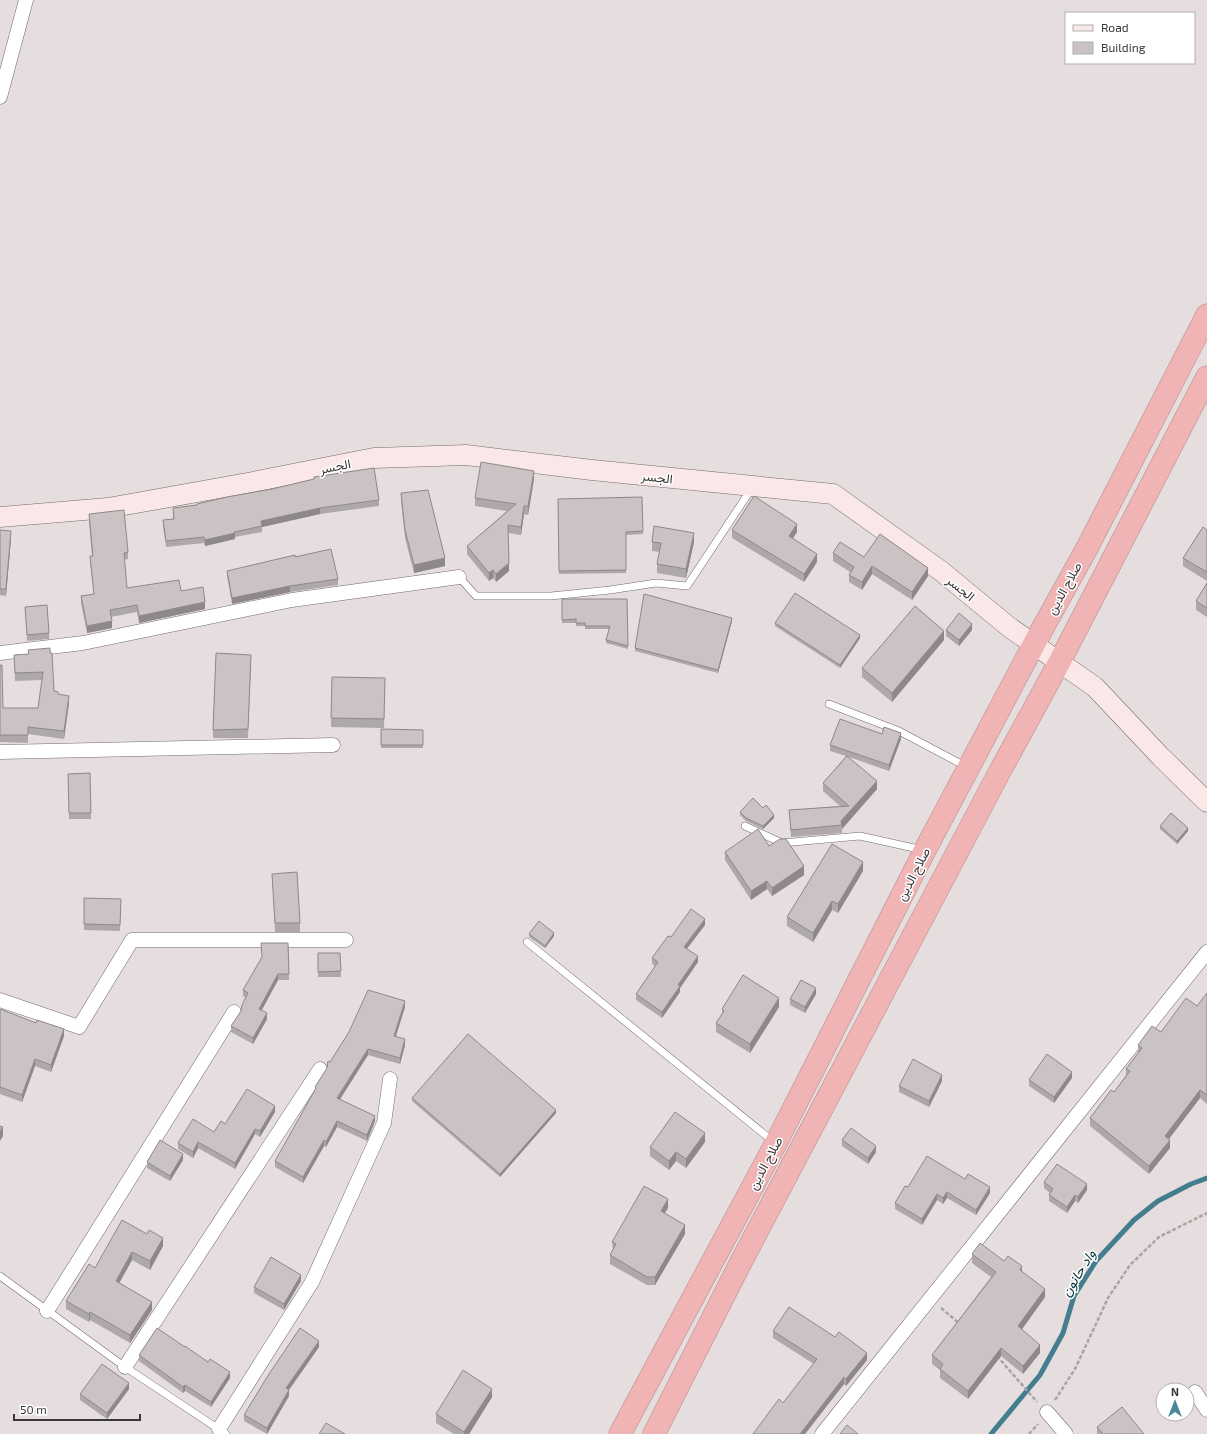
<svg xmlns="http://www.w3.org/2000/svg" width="1207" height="1434" viewBox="0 0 1207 1434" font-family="'Exo 2',Vazirmatn,sans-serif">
<rect width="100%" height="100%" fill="#e6dede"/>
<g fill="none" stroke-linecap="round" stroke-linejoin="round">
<path stroke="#447e8e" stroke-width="5" d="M991,1434l49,-59 23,-42 11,-37 22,-35 38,-41 24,-19 33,-17 16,-6"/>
<defs>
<path id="lane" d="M459,577l17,19h75l59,-6 46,-7 31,3 65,-98
M829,704l70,27 68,36
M745,826l37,17 78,-7 63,14
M527,942l247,200
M0,1276l125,91 101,67"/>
<path id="street" d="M0,97l26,-97
M0,653l83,-10 209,-43 167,-23
M0,752l333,-7
M0,1000l79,27 53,-87h214
M47,1311l187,-299
M125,1367l195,-298
M1195,1392l12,18
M1047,1412l19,22
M219,1429l93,-147 72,-159 6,-44
M822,1434l385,-482"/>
<path id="secondary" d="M0,517l108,-9 145,-26 121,-24 92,-3 126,15 241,24 108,77 68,56 86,60 66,70 46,45"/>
<path id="highway" d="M620,1434l156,-291 149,-293 109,-206 53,-96 120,-233
M654,1434l87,-172 258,-489 61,-112 147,-284"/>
</defs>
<use href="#lane" stroke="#726b6b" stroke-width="8"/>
<use href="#street" stroke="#726b6b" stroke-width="15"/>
<use href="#secondary" stroke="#726b6b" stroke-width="21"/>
<use href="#highway" stroke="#b08889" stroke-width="23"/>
<path stroke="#aba4a4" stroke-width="2.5" stroke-dasharray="4 2" stroke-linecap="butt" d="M941,1308l19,16
M997,1356l40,46
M1055,1400l20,-31 33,-71 22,-33 29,-28 48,-24
M1029,1434l9,-10"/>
<use href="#lane" stroke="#fff" stroke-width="7"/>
<use href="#street" stroke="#fff" stroke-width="14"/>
<use href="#secondary" stroke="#fae8e9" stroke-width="20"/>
<use href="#highway" stroke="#f0b4b5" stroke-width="22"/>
</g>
<path fill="#afa8a8" d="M314,477l65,23v6l-59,8 -58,13v5l-27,5v2l-30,7 -1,-3 -38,4 -3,-21v-6l10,-1v-11l24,-3 75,-16 42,-10z
M534,479l-6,36 -4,-1 -3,21 -13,-2 1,38 -13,11 -3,-4 -4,3 -22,-27v-8l40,-35 -32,-5v-8z
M401,493l44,73 -31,7 -9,-35 -4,-37z
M642,497l1,37 -17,1v38l-67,1 -1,-75z
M89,514l39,38v7l-4,1 3,28 54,3 24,18 -66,14 -2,-11 -26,5 1,11 -25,5 -6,-30v-7l13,-2 -4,-31v-7h2l-3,-35z
M0,530l11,8 -5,58 -6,-1z
M732,530l65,2 -4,6 24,24 -13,20 -72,-44z
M1207,530v51l-24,-15v-8z
M652,542h42l-8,36 -29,-5v-9l3,-12 -8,-1z
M833,553l31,4 64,19 -16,24 -40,-26 -10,16 -13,-8v-7l1,-3 -17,-11z
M295,557l43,22v6l-48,7 -58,12 -5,-28v-5z
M1207,583v34l-11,-7v-9z
M562,599h65l1,50 -22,-6v-3l3,-11h-24v-3h-9v-3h-14z
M25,607l24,26v6l-22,2z
M732,621l-14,52 -83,-22v-3z
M775,623l85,15 -20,30 -65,-42z
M946,630h26l-13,16 -13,-10z
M944,640l-52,62 -30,-25v-9z
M50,648l4,43 15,12 -5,36 -36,-5v9l-28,-1v-77l3,43h35l4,-28 -27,1 -1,-26 14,-1z
M251,663l-3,75h-35v-8z
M332,677l53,1 -1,50 -53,-1z
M381,729l42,1v18h-42z
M882,734l19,5 -12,32 -40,-14 28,32 -35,40v4l-51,4 -2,-27 51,-4 -17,-15v-8l23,-27 -16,-5v-6z
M90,773l1,46h-22l-1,-45z
M763,808l11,10 -11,11 -17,-8 -6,-6v-3z
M1160,826l28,5 -11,13 -17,-15z
M725,852l79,23 -32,21 -5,-7 -16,11 -26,-40z
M863,871l-25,42 -6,-3 -19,32 -26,-16v-9z
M272,874l28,49v9h-25z
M84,898l37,1 -1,32 -36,-1z
M705,925l-18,24 11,13 -18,26v4l-18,26 -26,-18v-6l19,-28 -3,-2v-6l19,-21z
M529,934l25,2 -9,12 -16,-11z
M288,943l1,37h-11l-16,30 5,9 -14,25 -22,-12v-6l10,-15 5,-13 -3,-2v-6z
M318,953h22l1,24h-23z
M1207,993v111l-7,-6 -31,41 1,9 -21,26 -59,-48v-8l24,-26 12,-17v-6l12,-16v-8l23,-13 36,-26z
M816,994l-11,19 -15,-8v-6z
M405,1007l-9,29 9,9 -5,19 -32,-9 -28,44 35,22 -8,20 -30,-14 -11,20 -2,-1 -21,37 -28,-16v-6l40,-70v-4l12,-19 3,-6z
M779,1007l-29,46 -34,-21v-9l6,-8v-6z
M0,1009l64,27 -13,36 -16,-6 -13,36 -22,-8z
M1072,1078l-18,25 -25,-17v-6z
M942,1081l-13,26 -30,-15v-6z
M412,1098l144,15 -56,64 -88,-76z
M275,1112l-15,25 -5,-3 -20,35 -37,-21 -5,10 -15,-9v-6l36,-11 11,-8z
M842,1140l34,12 -8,12 -26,-18z
M705,1142l-19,26 -10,-7 -7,9 -19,-14v-9z
M183,1160l-13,21 -23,-13v-6z
M1044,1182l43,8 -9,13 -3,-2 -8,12 -18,-12v-6l1,-2 -6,-5z
M908,1187l82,6 -14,22 -29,-17 -4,6 -6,-4 -15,25 -27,-16v-6z
M668,1208l-4,5 21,21 -30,51h-8l-37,-21v-9l3,-4 -1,-9z
M147,1234l16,12 -13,24 -18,-10 -13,23 33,27 -22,33 -40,-23 -1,2 -23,-13v-8l29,-33z
M972,1254l32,7 18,11 23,25 -24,33 19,23 -17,21 -22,-18 -33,43 -28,-21v-8l-8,-6v-9l59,-78 -19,-14z
M301,1281l-17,29 -30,-17v-6z
M773,1331l94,29 -21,26 -2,-2 -39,50h-52l30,-31 31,-39 -41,-26z
M319,1347l-30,43v6l-22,38 -23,-13v-6z
M139,1355l69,7 22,16 -19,29 -26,-16 -2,2 -44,-32z
M129,1389l-22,30 -27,-19v-6z
M492,1397l-23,37h-15l-18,-11v-9z
M1097,1427l47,7h-47z"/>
<path fill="#8e8888" d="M534,471v8l-6,36v-9z
M524,506v8l-3,21v-8z
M320,508v6l-58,13 -1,-6z
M797,524v8l-8,12v-8z
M11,531v7l-5,58v-7z
M235,533v6l-30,7v-6z
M694,533v9l-8,36v-9z
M817,554v8l-13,20v-8z
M445,558v8l-31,7v-8z
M509,563v8l-13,11v-8z
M872,566v8l-10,16v-8z
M928,568v8l-16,24v-8z
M493,570v8l-4,3v-8z
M290,586v6l-58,12v-6z
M205,602v7l-66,14v-7z
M732,618v3l-14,52v-3z
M112,621v7l-25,5v-7z
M972,624v6l-13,16v-6z
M944,631v9l-52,62v-9z
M860,635v3l-20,30v-3z
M69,696v7l-5,36v-8z
M901,733v6l-12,32v-6z
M877,781v8l-35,40 -1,-8z
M774,815v3l-11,11v-3z
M1188,828v3l-11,13v-3z
M863,862v9l-25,42v-9z
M804,866v9l-32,21v-8z
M767,881v8l-16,11v-9z
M832,901v9l-19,32v-9z
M705,919v6l-21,27v-5z
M554,933v3l-9,12v-2z
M698,956v6l-18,26v4l-18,26v-6l16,-27z
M278,974v6l-19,35v-6z
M816,988v6l-11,19v-6z
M779,998v9l-29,46v-9z
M405,1001v6l-11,35v-6z
M267,1013v6l-14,25v-6z
M64,1029v7l-13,36v-7z
M405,1039v6l-5,19v-6z
M368,1049v6l-31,49v-6z
M35,1059v7l-13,36v-7z
M1072,1072v6l-18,25v-6z
M942,1075v6l-13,26v-6z
M1200,1090v8l-35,46v-8z
M275,1106v6l-15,25v-6z
M556,1110v3l-56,64v-3z
M375,1116v5l-8,20v-6z
M337,1121v6l-11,20v-5z
M3,1127v9l-3,5v-9z
M255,1129v5l-20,35v-6z
M705,1133v9l-19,26v-9z
M324,1140v6l-21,37v-6z
M1170,1140v8l-21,26v-8z
M198,1142v6l-5,10v-6z
M876,1146v6l-8,12v-6z
M676,1152v9l-7,9v-9z
M183,1154v6l-13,21v-5z
M1087,1184v6l-9,13v-6z
M990,1187v6l-14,22v-5z
M947,1192v6l-4,6v-6z
M937,1194v6l-15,25v-6z
M1075,1195v6l-8,12v-6z
M668,1199v9l-7,12v-9z
M685,1225v9l-30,51v-8z
M163,1238v8l-13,24v-9z
M132,1252v8l-16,29v-8z
M1022,1266v9l-2,-5z
M301,1275v6l-17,29v-6z
M1045,1289v8l-27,38v-9z
M152,1302v8l-22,33v-8z
M90,1312v8l-1,2v-8z
M319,1341v6l-33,47v-6z
M1040,1345v8l-17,21v-8z
M1001,1348v8l-33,43v-8z
M867,1353v7l-21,26v-7z
M230,1372v6l-19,29v-5z
M844,1377v7l-39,50h-5z
M129,1383v6l-22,30v-6z
M185,1385v6l-2,2v-6z
M492,1389v8l-23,37h-5v-2z
M289,1390v6l-22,38v-6z"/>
<path fill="#cbc3c3" stroke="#8e8888" d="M481,462l53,9 -6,35h-4l-3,21 -13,-2 1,38 -13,11 -3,-4 -4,3 -22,-27 49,-42 -41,-6z
M374,468l5,32 -59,8 -59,13 1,5 -28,6 1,1 -30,7 -1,-3 -38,4 -3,-21 11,-1 -1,-11 24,-3v-1l30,-7 45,-8 42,-10v-2z
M428,490l17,68 -31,7 -9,-35 -4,-37z
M754,496l43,28 -8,12 28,18 -13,20 -72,-44z
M642,497l1,34 -17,1v38l-67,1 -1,-72z
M124,510l4,42 -4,1 3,35 52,-8 2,11 22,-4 2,15 -66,14 -2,-11 -27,5 2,11 -25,5 -6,-30 13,-2 -4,-38h3l-4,-42z
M654,526l40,7 -8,36 -29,-5 4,-21 -9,-1z
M1203,527l4,3v42l-24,-14z
M0,530l11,1 -5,58h-6z
M880,534l48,34 -16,24 -40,-26 -10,16 -13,-7 5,-8 -21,-14 7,-11 24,15z
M331,549l7,30 -48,7 -58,12 -5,-27 68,-16v2z
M1207,583v25l-11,-7z
M795,593l65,42 -20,30 -65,-42z
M644,594l88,24 -14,52 -83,-22z
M562,599h65l1,47 -22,-6 4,-14h-25v-3h-9v-4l-14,1z
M47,605l2,28 -22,2 -2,-28z
M915,606l29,25 -52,62 -30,-25z
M959,613l13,11 -13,16 -13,-10z
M50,648v5h2l2,38 4,1v2l11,2 -5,35 -36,-4v8h-28v-70h2l1,43h35l5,-36 -28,1 -1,-18 15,-1 -1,-4z
M216,653l35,2 -3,74 -35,1z
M332,677l53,1 -1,41 -53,-1z
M840,719l42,15 2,-7 17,6 -12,32 -59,-20z
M381,729l42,1v15h-42z
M847,756l30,25 -36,40 1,4 -51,5 -2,-20 60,-4 -26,-23z
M90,773l1,40h-22l-1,-39z
M753,798l10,10 3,-3 8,10 -11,11 -17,-8 -6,-6z
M1171,813l17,15 -11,13 -17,-15z
M758,829l11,17 11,-7h6l18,27 -32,22 -5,-7 -16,10 -26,-39z
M832,844l31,18 -25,42 -6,-3 -19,32 -26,-16z
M297,872l3,51h-25l-3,-49z
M84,898l37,1 -1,26 -36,-1z
M691,909l14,10 -21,28 14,9 -20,29 2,1 -18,26 -26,-18 22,-32 -6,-4 16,-22 3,1z
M539,921l15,12 -9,13 -16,-12z
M261,943h27l1,31h-11l-19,35 8,4 -14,25 -22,-12 10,-15 1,-6 6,-12 -5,-3 19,-33z
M318,953h22l1,18 -23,1z
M743,975l36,23 -29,46 -34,-21 8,-12 -2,-2z
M801,980l15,8 -11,19 -15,-8z
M368,990l37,11 -11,35 11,3 -5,19 -32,-9 -31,49 38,18 -8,19 -30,-14 -11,21 -2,-2 -21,37 -28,-16 41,-73 -1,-1 12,-19 1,-7 2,1 19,-30z
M1207,993v102l-7,-5 -35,46 5,4 -21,26 -59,-48 21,-28 3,2 16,-21 -4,-2 16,-21 -4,-3 14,-19 9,6 25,-34 11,8z
M0,1009l36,14 1,-3 27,9 -13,36 -16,-6 -13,36 -22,-8z
M468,1034l88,76 -56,64 -88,-76z
M1047,1054l25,18 -18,25 -25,-17z
M913,1059l29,16 -13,26 -30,-15z
M247,1089l28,17 -15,25 -5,-2 -20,34 -37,-21 -5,10 -15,-9 15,-24 21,13 7,-11 4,3z
M675,1112l30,21 -19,26 -10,-7 -7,9 -19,-14z
M0,1126l3,1 -3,5z
M851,1128l25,18 -8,12 -26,-18z
M160,1140l23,14 -13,22 -23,-14z
M927,1156l38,23 3,-5 22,13 -14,23 -29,-18 -4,6 -6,-4 -15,25 -27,-16 10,-17 3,1z
M1057,1164l30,20 -9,13 -3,-2 -8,12 -18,-12 4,-6 -9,-7z
M644,1186l24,13 -7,12 24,14 -30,52h-8l-37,-22 6,-11 -4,-2z
M122,1220l25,14 2,-4 14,8 -13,23 -18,-9 -16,29 36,21 -22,33 -40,-23 -1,2 -23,-13 23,-37 6,4z
M980,1243l24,18 4,-5 14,10 -2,4 25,19 -27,37 22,19 -17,21 -22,-18 -33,43 -28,-22 3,-5 -11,-9 64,-83 -24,-18z
M271,1257l30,18 -17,29 -30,-17z
M789,1307l46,30 4,-5 28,21 -21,26 -2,-2 -44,57h-47l26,-35 4,4 34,-44 -44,-28z
M157,1328l28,19v-1l23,16 2,-3 20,13 -19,30 -26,-17 -2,2 -44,-32z
M300,1328l19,13 -33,47 3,2 -22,38 -23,-13 23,-38z
M102,1364l27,19 -22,30 -27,-19z
M463,1370l29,19 -28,43 -28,-18z
M1122,1407l22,27h-41l-6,-7z
M326,1423l19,11h-26z
M847,1425l11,9h-18z"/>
<g text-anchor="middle" stroke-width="3" stroke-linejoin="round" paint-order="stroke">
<g font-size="13" fill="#3a3737" stroke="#fff">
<text transform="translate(335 466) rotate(-11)" y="5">الجسر</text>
<text transform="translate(657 477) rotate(6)" y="5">الجسر</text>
<text transform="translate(961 588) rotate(39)" y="5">الجسر</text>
<text transform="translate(1064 588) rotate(-61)" y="5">صلاح الدين</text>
<text transform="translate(913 874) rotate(-63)" y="5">صلاح الدين</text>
<text transform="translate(765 1163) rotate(-62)" y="5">صلاح الدين</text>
</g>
<g font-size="14" font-style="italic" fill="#0a333d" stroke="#fff">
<text transform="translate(1078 1273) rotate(-58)" y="5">واد حانون</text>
</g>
</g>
<rect x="1065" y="12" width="130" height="52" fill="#ffffff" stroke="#b0afaf"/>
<rect x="1073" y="25" width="20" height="6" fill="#fae8e9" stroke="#b0afaf"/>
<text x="1101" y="32" font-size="12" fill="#3a3737">Road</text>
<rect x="1073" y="42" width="20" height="12" fill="#cbc3c3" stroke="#b0afaf"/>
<text x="1101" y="52" font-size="12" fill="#3a3737">Building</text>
<g transform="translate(1175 1402)"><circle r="19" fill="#ffffff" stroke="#b0afaf"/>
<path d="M0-3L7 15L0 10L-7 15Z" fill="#47889a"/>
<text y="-6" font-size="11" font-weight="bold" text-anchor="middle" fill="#3a3737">N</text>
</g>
<path d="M14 1414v6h126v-6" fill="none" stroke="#3a3737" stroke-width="2"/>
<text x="20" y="1414" font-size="12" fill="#3a3737" stroke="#ffffff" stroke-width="3" paint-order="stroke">50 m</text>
</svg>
